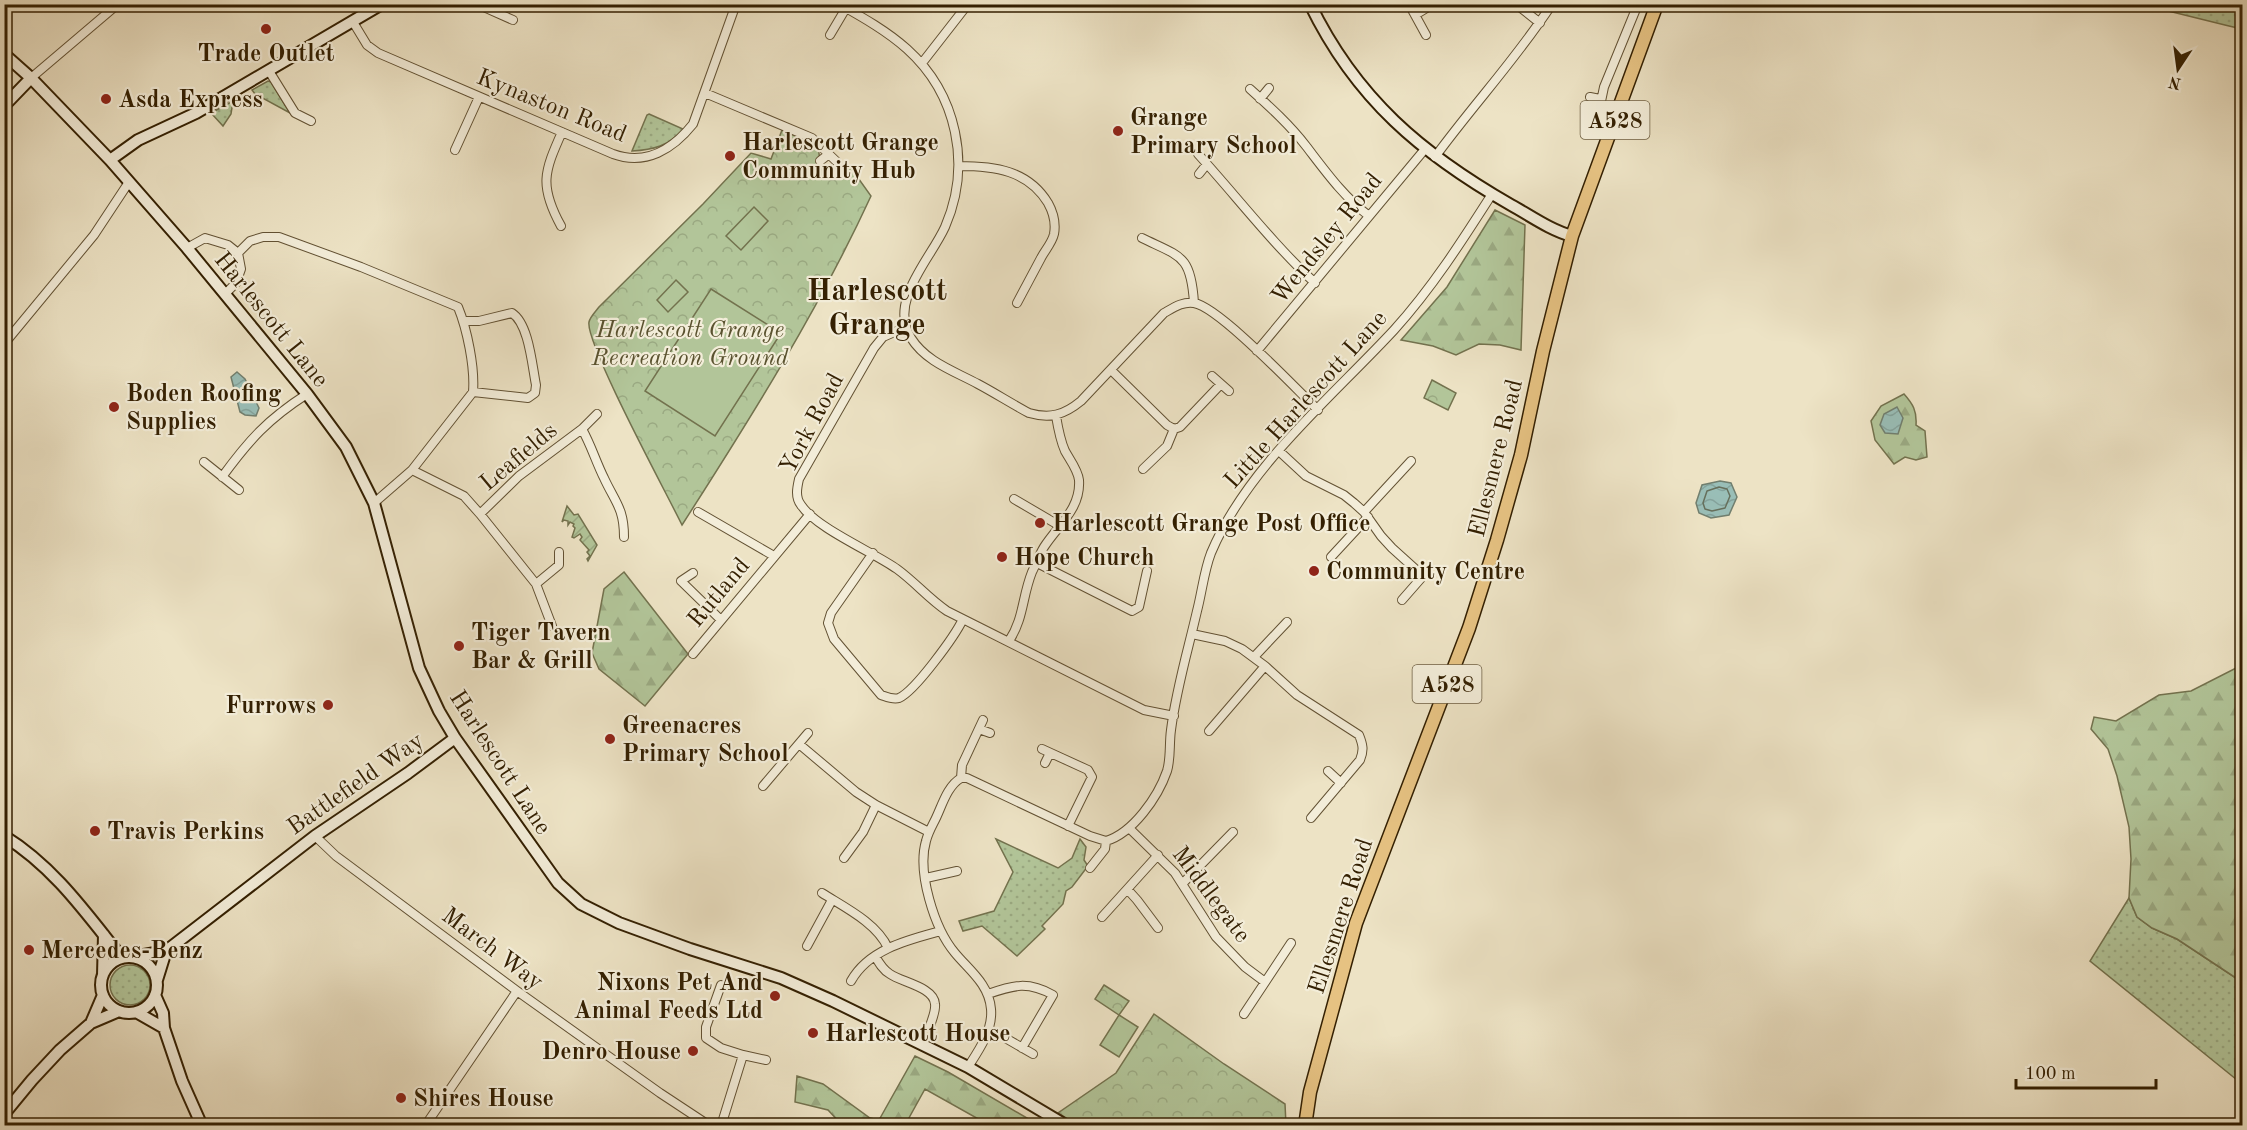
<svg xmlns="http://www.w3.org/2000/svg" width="2247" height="1130" viewBox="0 0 2247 1130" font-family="'Old Standard TT',serif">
<defs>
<pattern id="grass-dots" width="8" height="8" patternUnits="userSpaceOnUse" patternTransform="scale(1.5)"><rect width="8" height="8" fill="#b2c599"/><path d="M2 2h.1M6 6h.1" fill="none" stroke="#9aa982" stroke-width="1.8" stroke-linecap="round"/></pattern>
<pattern id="forest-firs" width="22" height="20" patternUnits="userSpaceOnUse" patternTransform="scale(1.5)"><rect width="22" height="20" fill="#b2c599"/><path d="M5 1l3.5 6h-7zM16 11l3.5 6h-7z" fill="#9aa982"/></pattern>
<pattern id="park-crowns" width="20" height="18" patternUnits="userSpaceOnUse" patternTransform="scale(1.5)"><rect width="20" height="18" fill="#b2c599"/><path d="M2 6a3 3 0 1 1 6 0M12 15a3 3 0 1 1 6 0" fill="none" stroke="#9aa982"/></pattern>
<pattern id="garden-furrows" width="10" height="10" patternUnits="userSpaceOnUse" patternTransform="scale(1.5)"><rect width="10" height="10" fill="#b2c599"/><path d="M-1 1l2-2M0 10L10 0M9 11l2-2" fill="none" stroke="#9aa982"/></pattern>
<pattern id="water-waves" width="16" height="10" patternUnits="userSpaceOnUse" patternTransform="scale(1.5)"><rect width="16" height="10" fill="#99beb7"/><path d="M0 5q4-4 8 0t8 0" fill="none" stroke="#84a39c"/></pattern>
</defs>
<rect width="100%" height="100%" fill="#ede3c5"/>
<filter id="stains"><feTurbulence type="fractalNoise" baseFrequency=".00333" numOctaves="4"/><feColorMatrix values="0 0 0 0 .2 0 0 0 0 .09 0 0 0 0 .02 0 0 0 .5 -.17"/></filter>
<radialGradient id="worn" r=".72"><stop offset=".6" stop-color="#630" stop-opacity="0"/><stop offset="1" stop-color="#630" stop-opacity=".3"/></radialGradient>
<path fill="url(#grass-dots)" stroke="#73724e" stroke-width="1.5" d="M2144,5h98v24l-13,-3z
M268,81l3,1 19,31 -35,-19 -3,-4z
M233,101l-2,13 -8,12 -12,-13z
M649,114l34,15c-13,17 -31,21 -51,22l15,-36z
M996,839l62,29 14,-10 8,-19 6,8 -2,13 4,6 -16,21 -6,4 -3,13 -21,22 3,3 -28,27 -35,-30 -19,5 -4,-10 35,-10 19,-39z
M2129,898l8,19 15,11 25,11 65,43v102l-152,-123z
M110 985a20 20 0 1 1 40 0a20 20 0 1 1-40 0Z"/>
<path fill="url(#forest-firs)" stroke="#73724e" stroke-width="1.5" d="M1495,210l30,15 -4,125 -21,-5 -21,-1 -23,11 -23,-9 -32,-6 46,-53z
M1904,394c9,10 13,17 12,31l9,6 2,26 -11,3 -11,-3 -11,7 -19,-24 -4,-19 10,-15z
M624,572l64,82 -43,52 -46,-37 -7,-16 12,-64z
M2242,665v317l-65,-43 -25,-11 -15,-11 -8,-19 2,-39 -2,-32 -12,-51 -9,-27 -17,-20 3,-12 22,4 43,-26 32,-4z
M915,1056l33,16 91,53h-50l-64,-36 -20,36h-63l-14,-15 -33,-8 2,-26 26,8 47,34 9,2z"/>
<path fill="url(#park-crowns)" stroke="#73724e" stroke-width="1.5" d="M782,130l36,16 2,15 4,5 27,2 20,28c-53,115 -121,223 -189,329 -14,-29 -97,-182 -93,-203 1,-5 7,-11 10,-15l104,-103 48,-51 20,6z
M1432,380l24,13 -8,17 -24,-12z
M1104,985l25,16 -10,14 -24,-16z
M1154,1014l70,50 61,40 1,21h-209l-19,-12 58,-40z"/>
<path fill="url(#garden-furrows)" stroke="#73724e" stroke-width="1.5" d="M567,506l7,9 4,-1 19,31 -9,16 -1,-2 3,-3 -3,-4 2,-2 -9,-10 2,-3 -2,-3 -6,4 -2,-1 3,-9 -2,-2 1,-2 -4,-2 -2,3v-4l-4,-1 -2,2z"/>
<path fill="#b2c599" stroke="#73724e" stroke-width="1.5" d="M754,207l14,14 -27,29 -15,-14z
M676,280l12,12 -20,20 -11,-12z
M711,289l70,44 -66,103 -70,-45z
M1119,1015l19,12 -19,30 -19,-12z"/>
<path fill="url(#water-waves)" stroke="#717f6f" stroke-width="1.5" d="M237,372l8,7 14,29 -3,8 -11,-1 -5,-3 -9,-35z
M1897,407l6,11 -5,16 -13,-1 -5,-8 4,-11z
M1720,481l11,2 6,14 -8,18 -18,3 -12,-5 -3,-10 6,-18z"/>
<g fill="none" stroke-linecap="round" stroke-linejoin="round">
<path stroke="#666f5c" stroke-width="1.5" d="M1719,487l8,2 3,7 -5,12 -13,3 -7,-2 -2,-6 4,-12z"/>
<defs>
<path id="street" d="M477,4l36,16
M839,4c23,13 48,27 68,45 50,45 65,116 38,178 -15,33 -57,74 -34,111 15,24 43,33 67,46 17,9 34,20 51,29 21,6 35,2 52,-12l83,-88c9,-5 19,-12 30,-10 25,4 102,86 124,107
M1409,4l17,31
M1516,4l24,19
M1415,15l18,-11
M353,22l14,23 11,8 235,101c33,12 60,-5 80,-30l43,-120
M830,35l16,-27
M922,63l46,-59
M269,71l26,42 16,8
M31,78l87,-74
M1250,89c20,18 40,36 56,57 20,26 37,50 63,70
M705,93l107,45 24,23
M1590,97l10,2
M1260,99l9,-11
M1599,111l5,-24 34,-83
M455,150l24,-53
M1198,154c39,43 75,90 117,129
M1435,157c38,-52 82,-99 117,-153
M820,161l9,-7
M959,166c35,0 69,4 89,37 5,9 8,20 6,31 -2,9 -9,16 -13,24 -8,15 -16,30 -24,45
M1199,174l8,-10
M561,226c-22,-40 -17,-54 1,-94
M1142,238c39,19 49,17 52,65
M187,248l18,-10 23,7 10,8 3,16 -5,14 -11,11
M238,253l12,-12 13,-4h16l82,30 97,40c9,22 17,60 15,85l-61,78 -38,33
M464,321h15l33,-8c17,11 20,52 24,72l-1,8 -7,5 -55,-6
M906,327l-23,10 -9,11 -75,131c-2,9 -4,18 2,26 15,23 72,47 96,64 18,13 32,30 50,42l197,99 30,6
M4,344l90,-109 35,-53
M1257,351l168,-202
M1111,370l56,55 7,4
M1212,376l17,15
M582,429c9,16 14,33 22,49 11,24 20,30 20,59
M1279,451l27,25 38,19 10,8 10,9 17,24 11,12 31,28 -21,24
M204,462l35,28
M1143,469l24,-23 7,-17 6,-2 41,-43
M412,470l52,26 16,18 56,70 16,42
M222,477c27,-37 46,-58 85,-83
M1014,499l46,27
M698,512l76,44
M1364,512l47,-51
M480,514l39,-38 63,-47 15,-15
M873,553l-42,60 -3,10 6,16 47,56c6,2 12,5 18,3 16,-7 56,-62 64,-79
M1331,557l37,-40
M1037,563l95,48 7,-4 8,-36
M693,573l-12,8 40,39
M536,584l23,-19v-13
M1192,634l33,7 17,8 23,17 32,29 62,40c4,10 5,15 1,25l-49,58
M1009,641c15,-23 13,-44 23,-69 4,-8 7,-17 12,-25 14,-22 37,-38 35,-67 -1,-10 -9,-20 -14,-29 -5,-11 -7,-23 -9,-35
M693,654l117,-140
M1254,657l33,-35
M979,729l11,4
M1209,731l56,-65
M799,744l57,48 20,13 53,27
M1042,749l46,21 4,7 -24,49
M1045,763l5,-10
M1328,771l13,12
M961,778c-14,8 -19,28 -26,42 -3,6 -7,13 -9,21 -9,31 8,87 29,112 14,17 34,31 36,56 2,21 -12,41 -23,58
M961,778h6l123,58 16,5
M961,778l1,-13 21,-45
M763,786l45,-53
M1129,828l46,45 41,64 29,30 20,15
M315,836l21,20 181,135 143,102 50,33
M844,858l19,-26 13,-27
M1090,868l15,-19 1,-8c27,-8 52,-44 61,-70 4,-13 2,-27 4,-41 5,-40 17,-80 26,-119 5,-19 7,-40 14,-58 36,-86 120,-155 183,-223 38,-42 68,-89 98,-136
M926,878l31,-7
M1183,883l50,-51
M1128,890l9,10 21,28
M822,893c22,14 55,30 66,55
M1102,917l56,-62
M807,946l25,-46
M875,956c4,7 8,14 15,18 11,8 44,13 45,30 1,7 -3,15 -5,22
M851,981c18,-32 57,-41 90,-50
M721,985l-15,42v11l15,10 22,7 -22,71
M988,994c26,-9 40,-13 65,1l-31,53
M1244,1014l47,-71
M1007,1039l26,15
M743,1055l23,5
M425,1126l92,-135"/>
<path id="secondary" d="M1310,4c46,95 112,150 201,201 20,11 39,25 61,31
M4,54l27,24 79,82 77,88 120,146 39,53 28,56 45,165 20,43 16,27 103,145 23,21 38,19 71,26 91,29 52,23 135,66 99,59
M4,106l27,-28
M110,160l28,-20 58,-27 186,-109
M4,836c50,31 82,77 118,122
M133,957l33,-6 149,-115 93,-63 47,-35
M101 985a28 28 0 1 1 56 0a28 28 0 1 1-56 0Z
M103,975l1,-40
M157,980l9,-29
M155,995l8,18 1,15 18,53 20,45
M136,1012l28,16
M91,1023l12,-28
M4,1114l28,-34 28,-30 31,-27 28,-12"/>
<path id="primary" d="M1305,1126l5,-34 46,-169 113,-295 28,-88 24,-85 22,-104 29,-115 85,-232"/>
</defs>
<use href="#street" stroke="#625133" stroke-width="10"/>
<use href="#secondary" stroke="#342002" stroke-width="14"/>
<use href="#primary" stroke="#342002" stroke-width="15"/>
<use href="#street" stroke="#f3edd9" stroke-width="8"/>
<use href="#secondary" stroke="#f3edd9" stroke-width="10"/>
<use href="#primary" stroke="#e6c282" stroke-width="12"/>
</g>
<g fill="#8f2418" stroke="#f3edd9" stroke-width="2">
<circle cx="266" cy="29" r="6"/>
<circle cx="106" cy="99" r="6"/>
<circle cx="1118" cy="131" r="6"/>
<circle cx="730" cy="156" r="6"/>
<circle cx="114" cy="407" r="6"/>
<circle cx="1040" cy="523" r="6"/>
<circle cx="1002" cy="557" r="6"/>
<circle cx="1314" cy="571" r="6"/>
<circle cx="459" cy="646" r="6"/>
<circle cx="328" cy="705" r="6"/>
<circle cx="610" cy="739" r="6"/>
<circle cx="95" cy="831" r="6"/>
<circle cx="29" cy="950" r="6"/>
<circle cx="775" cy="996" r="6"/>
<circle cx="813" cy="1033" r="6"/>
<circle cx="693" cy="1051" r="6"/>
<circle cx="401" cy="1098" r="6"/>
</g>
<g text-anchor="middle" stroke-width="4.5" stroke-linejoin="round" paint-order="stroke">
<g fill="#f3edd9" stroke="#6d5e42" stroke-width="1.5">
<rect x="1580.5" y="101" width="69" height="38" rx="4.5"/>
<rect x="1412.5" y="665" width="69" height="38" rx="4.5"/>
</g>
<g font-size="22" font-weight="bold" fill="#342002">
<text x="1615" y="128">A528</text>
<text x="1447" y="692">A528</text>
</g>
<g font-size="24" font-weight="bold" fill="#342002" stroke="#f3edd9" text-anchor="start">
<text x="266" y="61" text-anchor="middle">Trade Outlet</text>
<text x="118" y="107">Asda Express</text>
<text x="1130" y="125">Grange<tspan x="1130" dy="28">Primary School</tspan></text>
<text x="742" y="150">Harlescott Grange<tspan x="742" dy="28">Community Hub</tspan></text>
<text x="126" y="401">Boden Roofing<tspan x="126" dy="28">Supplies</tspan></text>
<text x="1052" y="531">Harlescott Grange Post Office</text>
<text x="1014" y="565">Hope Church</text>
<text x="1326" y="579">Community Centre</text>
<text x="471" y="640">Tiger Tavern<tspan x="471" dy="28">Bar &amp; Grill</tspan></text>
<text x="316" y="713" text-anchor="end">Furrows</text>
<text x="622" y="733">Greenacres<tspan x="622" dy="28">Primary School</tspan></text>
<text x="107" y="839">Travis Perkins</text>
<text x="41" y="958">Mercedes-Benz</text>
<text x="763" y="990" text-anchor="end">Nixons Pet And<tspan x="763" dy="28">Animal Feeds Ltd</tspan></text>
<text x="825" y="1041">Harlescott House</text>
<text x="681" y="1059" text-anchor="end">Denro House</text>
<text x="413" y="1106">Shires House</text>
</g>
<g font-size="24" fill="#342002" stroke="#f3edd9">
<text transform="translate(552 105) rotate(22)" y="8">Kynaston Road</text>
<text transform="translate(1326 238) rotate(-51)" y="8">Wendsley Road</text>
<text transform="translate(272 319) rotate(51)" y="8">Harlescott Lane</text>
<text transform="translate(1305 399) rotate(-48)" y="8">Little Harlescott Lane</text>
<text transform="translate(811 423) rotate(-62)" y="8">York Road</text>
<text transform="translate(518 456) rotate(-40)" y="8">Leafields</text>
<text transform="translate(1495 458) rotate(-76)" y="8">Ellesmere Road</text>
<text transform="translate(718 592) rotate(-50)" y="8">Rutland</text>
<text transform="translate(501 762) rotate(57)" y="8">Harlescott Lane</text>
<text transform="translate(355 783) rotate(-35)" y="8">Battlefield Way</text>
<text transform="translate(1212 894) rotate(53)" y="8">Middlegate</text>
<text transform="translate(1340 916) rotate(-72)" y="8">Ellesmere Road</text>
<text transform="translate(493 948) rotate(37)" y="8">March Way</text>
</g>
<g font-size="24" font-style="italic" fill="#5a522f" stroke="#f3edd9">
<text x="690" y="337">Harlescott Grange<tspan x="690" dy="28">Recreation Ground</tspan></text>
</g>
<g font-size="30" font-weight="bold" fill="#342002" stroke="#f3edd9">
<text x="877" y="300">Harlescott<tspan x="877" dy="34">Grange</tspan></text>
</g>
</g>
<rect width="2247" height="1130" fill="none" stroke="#ede3c5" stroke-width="24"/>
<rect x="6" y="6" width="2235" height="1118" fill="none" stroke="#342002" stroke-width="3"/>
<rect x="12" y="12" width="2223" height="1106" fill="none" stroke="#342002" stroke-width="1.5"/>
<g transform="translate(2178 69) rotate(193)" stroke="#f3edd9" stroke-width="4.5" paint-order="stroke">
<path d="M0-4.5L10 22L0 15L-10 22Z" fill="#342002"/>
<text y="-9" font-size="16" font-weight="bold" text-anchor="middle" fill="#342002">N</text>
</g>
<path d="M2016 1079v9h140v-9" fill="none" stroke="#342002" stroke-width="3"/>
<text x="2025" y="1079" font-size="18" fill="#342002" stroke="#f3edd9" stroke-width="4.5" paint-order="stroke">100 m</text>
<rect width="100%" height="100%" filter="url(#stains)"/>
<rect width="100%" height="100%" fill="url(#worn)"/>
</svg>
